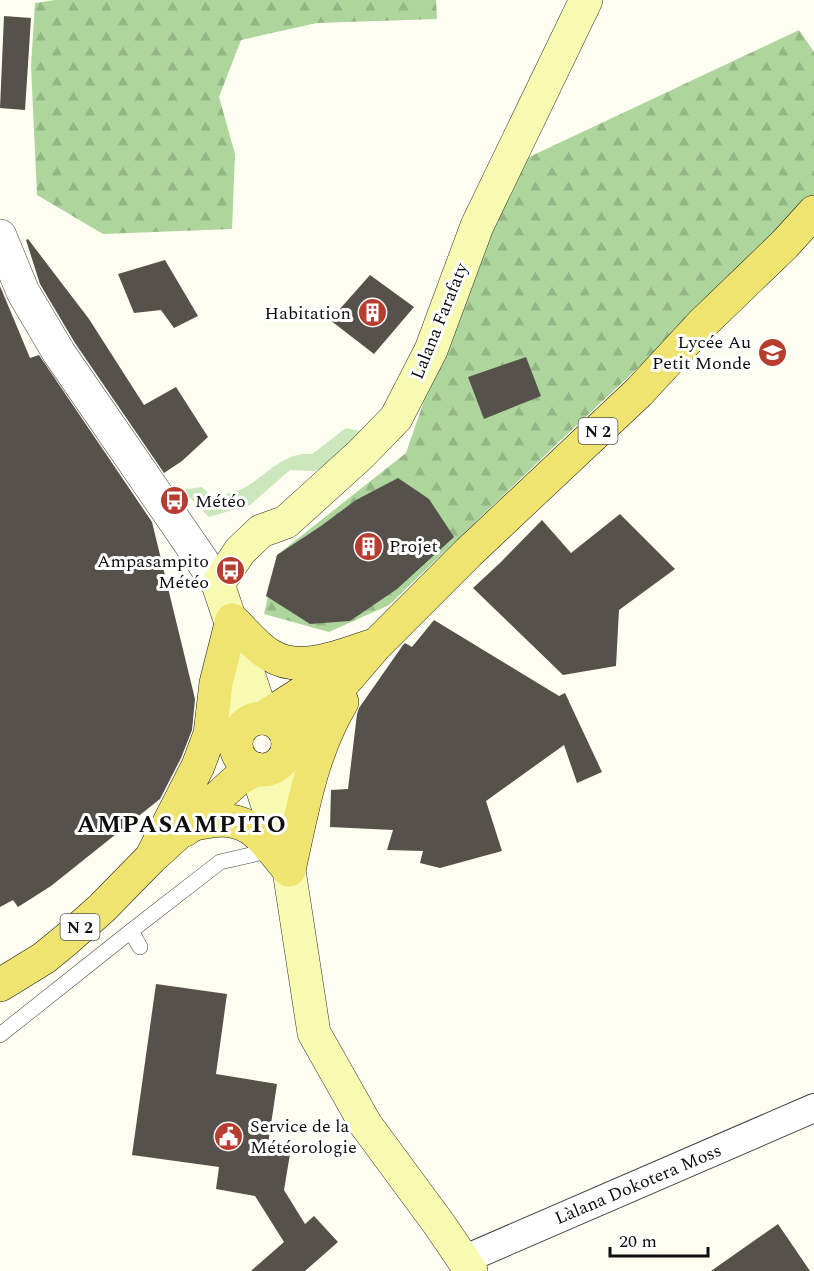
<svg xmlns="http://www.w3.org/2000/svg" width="814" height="1271" viewBox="0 0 814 1271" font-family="Spectral,serif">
<defs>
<pattern id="forest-firs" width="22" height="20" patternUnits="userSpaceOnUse" patternTransform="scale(1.5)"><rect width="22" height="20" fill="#aed69c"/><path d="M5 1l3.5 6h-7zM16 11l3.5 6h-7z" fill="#94b685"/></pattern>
</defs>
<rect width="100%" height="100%" fill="#fefdf1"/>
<path fill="#cce7bc" d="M346,428l14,3 1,23 -47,17 -24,-1 -40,35 -41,12 -27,-27 20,-3 10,10c13,-3 26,-5 37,-12 20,-13 37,-33 63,-31z"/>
<path fill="url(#forest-firs)" d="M56,0h380l1,19 -120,4 -76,17 -22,57 16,57 -3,75 -129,5 -66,-39 -6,-129 4,-63z
M799,30l15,22v151l-253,237 -172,165 -60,27 -65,-18 13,-59 129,-102 98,-284z"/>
<path fill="#56514b" d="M4,16l27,2 -6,92 -25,-2z
M28,239l61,80 55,86 32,-18 32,50 -26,24 -18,12 -89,-130 -35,-59 -14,-44z
M165,260l33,56 -24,12 -13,-18 -27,3 -16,-39z
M370,275l44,32 -40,47 -44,-34z
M0,286l30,72 9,-3 113,167 43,177 -3,31 -11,28 -21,41 -109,87 -33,21 -5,-7 -13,7z
M526,357l15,39 -57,23 -16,-42z
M398,478l31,21 25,38 -57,52 -47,32 -40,3 -44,-28 11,-41 44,-29 35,-26z
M620,514l55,55 -56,41 -3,56 -53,9 -90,-87 28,-26 41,-42 29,33z
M434,620l125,76 6,-3 37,79 -25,11 -13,-38 -78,56 16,50 -62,17 -20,-5 3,-12 -36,-1 6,-20 -63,-3 1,-37 17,-1 9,-75 2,-6 44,-63 2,-2 7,4z
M156,984l71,10 -11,80 61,10 -10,67 23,3 -6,36 21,34 9,-8 24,26 -33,29h-54l33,-29 -29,-46 -39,-7 3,-22 -87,-12z
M778,1224l32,47h-99z"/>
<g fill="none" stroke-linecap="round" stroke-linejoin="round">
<defs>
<path id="service" d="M131,931l9,16
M0,1035l131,-104 89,-69 52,-12"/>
<path id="minor" d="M463,1260l351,-152"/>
<path id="tertiary" d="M0,236l23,56 36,61 159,231"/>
<path id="secondary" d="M234,667l3,68
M263,718l-45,-134 22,-33 21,-20 25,-9 75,-68 35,-36 35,-68 46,-124 109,-226
M288,747l1,123 25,163 52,92 73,99 32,47
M256,769l23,71"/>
<path id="primary" d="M263,718l82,-53
M236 744a26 26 0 1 1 52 0a26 26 0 1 1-52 0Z
M288,747l89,-103 92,-92 170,-160 63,-68 83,-80 29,-32
M185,830c8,-7 15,-7 26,-9 41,-6 54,21 78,49
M151,858l47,-92 12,-32 6,-51 16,-63c12,11 24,27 38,35 31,20 75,-1 107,-11
M289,870c13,-58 22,-116 53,-168
M0,985l44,-27 22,-18 36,-32 49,-50 86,-78 19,-11"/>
</defs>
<use href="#service" stroke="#414141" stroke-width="16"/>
<use href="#minor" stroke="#414141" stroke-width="30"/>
<use href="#tertiary" stroke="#414141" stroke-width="34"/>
<use href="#secondary" stroke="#303030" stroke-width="34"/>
<use href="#primary" stroke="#1f1f1f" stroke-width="34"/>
<use href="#service" stroke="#fff" stroke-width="15"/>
<use href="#minor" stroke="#fff" stroke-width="28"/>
<use href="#tertiary" stroke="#fff" stroke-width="33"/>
<use href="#secondary" stroke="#f7fab0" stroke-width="33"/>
<use href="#primary" stroke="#efe46f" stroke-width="33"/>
</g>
<defs>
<symbol id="building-disc" viewBox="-11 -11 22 22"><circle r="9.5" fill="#b63d2f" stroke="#fff"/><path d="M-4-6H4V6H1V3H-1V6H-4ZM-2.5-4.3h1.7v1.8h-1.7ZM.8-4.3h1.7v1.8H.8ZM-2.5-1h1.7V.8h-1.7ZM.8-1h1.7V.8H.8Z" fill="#fff"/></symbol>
<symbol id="school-disc" viewBox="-11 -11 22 22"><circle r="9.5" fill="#b63d2f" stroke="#fff"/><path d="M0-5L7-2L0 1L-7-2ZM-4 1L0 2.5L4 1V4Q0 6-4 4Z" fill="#fff"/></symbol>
<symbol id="bus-disc" viewBox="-11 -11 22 22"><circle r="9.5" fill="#b63d2f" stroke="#fff"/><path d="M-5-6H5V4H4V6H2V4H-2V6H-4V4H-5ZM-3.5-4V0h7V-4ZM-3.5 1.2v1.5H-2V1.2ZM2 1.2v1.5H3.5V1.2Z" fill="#fff"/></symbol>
<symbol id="civic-disc" viewBox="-11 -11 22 22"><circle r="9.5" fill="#b63d2f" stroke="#fff"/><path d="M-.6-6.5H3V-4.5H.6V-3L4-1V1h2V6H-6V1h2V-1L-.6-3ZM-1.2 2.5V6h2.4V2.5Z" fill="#fff"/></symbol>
</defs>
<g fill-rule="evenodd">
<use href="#building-disc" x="356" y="296" width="33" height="33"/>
<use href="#school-disc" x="756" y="336" width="33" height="33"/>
<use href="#bus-disc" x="158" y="484" width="33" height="33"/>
<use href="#building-disc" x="352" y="530" width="33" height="33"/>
<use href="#bus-disc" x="214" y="554" width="33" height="33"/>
<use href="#civic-disc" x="212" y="1120" width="33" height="33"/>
</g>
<g text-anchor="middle" stroke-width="6" stroke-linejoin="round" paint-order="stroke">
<g fill="#fff" stroke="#565656" stroke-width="1.5">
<rect x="578.5" y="418" width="39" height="26" rx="4.5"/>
<rect x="60.5" y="914" width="39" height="26" rx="4.5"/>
</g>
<g font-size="16" font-weight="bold" fill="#0e0e0e">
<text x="598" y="437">N 2</text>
<text x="80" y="933">N 2</text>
</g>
<g font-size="18" fill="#0e0e0e" stroke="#fff" text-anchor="end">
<text x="351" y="319">Habitation</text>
<text x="751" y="348">Lycée Au<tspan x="751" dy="21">Petit Monde</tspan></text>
<text x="195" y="507" text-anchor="start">Météo</text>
<text x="389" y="552" text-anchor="start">Projet</text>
<text x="209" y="567">Ampasampito<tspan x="209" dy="21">Météo</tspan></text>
<text x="250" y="1132" text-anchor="start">Service de la<tspan x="250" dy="21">Météorologie</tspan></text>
</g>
<g font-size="18" fill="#0e0e0e" stroke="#fff">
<text transform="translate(439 321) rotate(-68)" y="6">Lalana Farafaty</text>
<text transform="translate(638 1184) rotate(-23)" y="6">Làlana Dokotera Moss</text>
</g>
<g font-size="24" font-weight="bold" letter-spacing="1.5" fill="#0e0e0e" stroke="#fff">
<text x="182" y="832">AMPASAMPITO</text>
</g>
</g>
<path d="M610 1247v9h98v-9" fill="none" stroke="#0e0e0e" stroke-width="3"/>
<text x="619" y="1247" font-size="18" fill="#0e0e0e" stroke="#ffffff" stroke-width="4.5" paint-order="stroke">20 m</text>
</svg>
